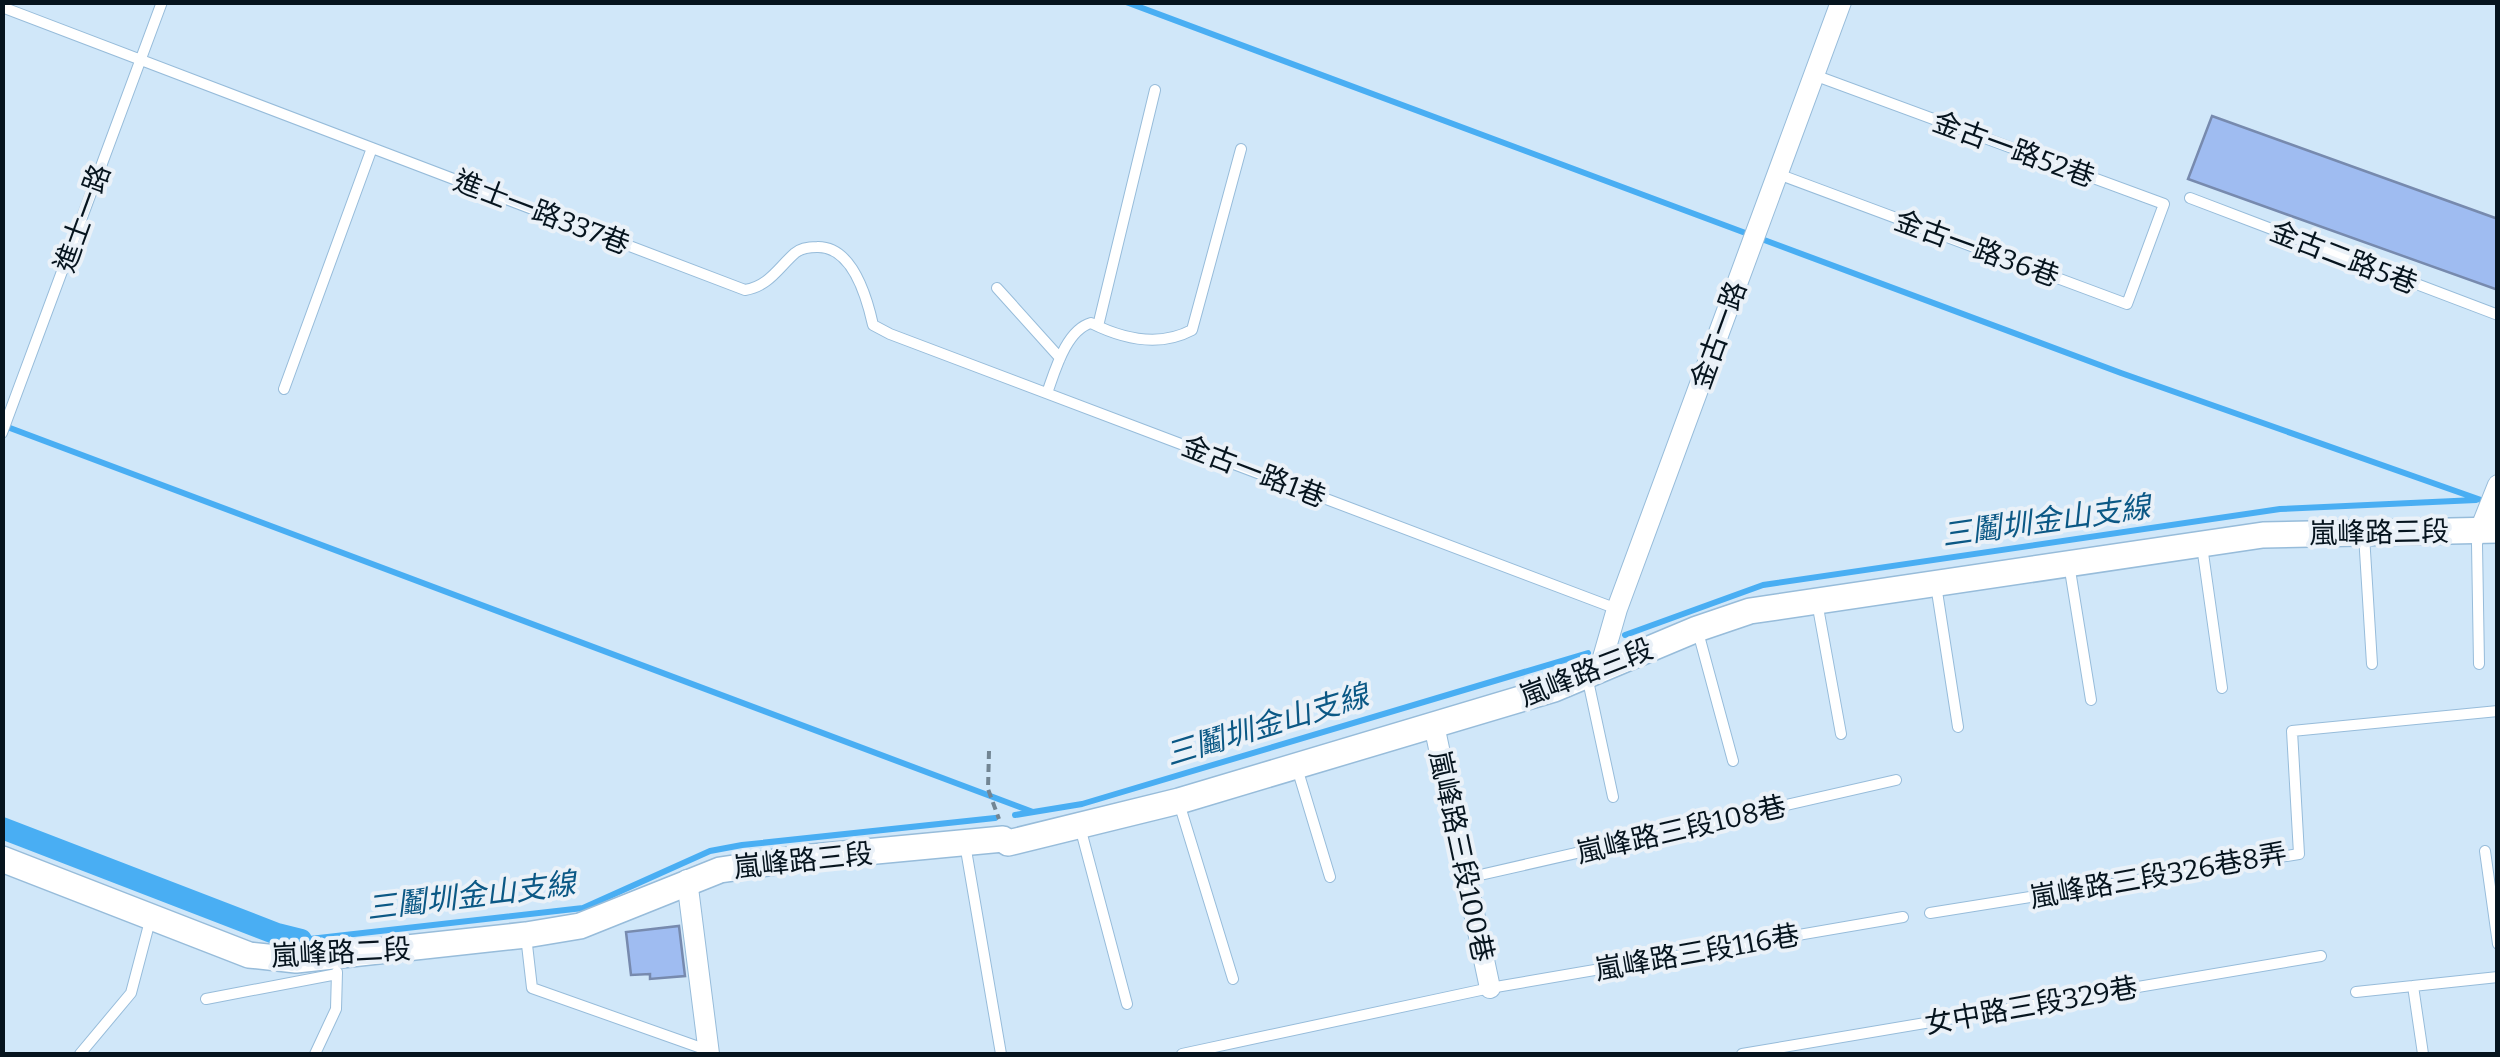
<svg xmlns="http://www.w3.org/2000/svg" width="2500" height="1057" viewBox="0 0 2500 1057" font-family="Bitter,'Noto Sans TC',serif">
<rect width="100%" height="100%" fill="#d0e7f9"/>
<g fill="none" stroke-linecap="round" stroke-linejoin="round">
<path stroke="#49aef3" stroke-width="6" d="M1126,2l995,371 360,127
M10,428l1023,384
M1625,635l138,-50 517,-76 196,-9
M1015,815l67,-11 506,-151
M301,940l282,-32 127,-57 32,-6 253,-27"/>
<path stroke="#49aef3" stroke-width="22" d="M2,828l275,106 24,6"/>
</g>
<path fill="#9fbcf1" stroke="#778aae" stroke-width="2.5" d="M2212,116l286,103v71l-310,-111z
M679,926l6,50 -35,3v-5l-19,1 -5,-43z"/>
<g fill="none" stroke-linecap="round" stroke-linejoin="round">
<defs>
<path id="service" d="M2,7l743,283c24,-4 33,-22 50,-37 6,-5 14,-6 22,-6 36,-1 50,51 56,78l17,9 727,275
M1778,174l349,130 37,-100 -350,-129
M2190,198l308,117
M997,288l63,70
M1098,326l57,-236
M284,389l88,-241
M1047,393c8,-22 19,-63 44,-70 32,16 69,24 101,7l49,-181
M2,433l160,-431
M2364,535l8,129
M2202,546l20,142
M2069,564l22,136
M1936,585l22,142
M1817,602l24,132
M1698,632l35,129
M2479,664l-2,-120 3,-14
M1587,676l26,121
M1297,768l33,109
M1179,803l54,176
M1080,827l47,177
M965,844l36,210
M2485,851l13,93
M1467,878l429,-98
M1930,913l369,-59 -7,-123 206,-20
M526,936l6,52 175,62
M2413,986l10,68
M2356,992l142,-15
M206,999l131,-25
M80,1054l51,-61 20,-76
M315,1054l21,-45 1,-37
M1182,1054l308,-66 413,-71
M1742,1054l579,-98"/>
<path id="minor" d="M2480,530l18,-45
M1600,668l17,-59 224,-607
M1434,725l56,263
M687,880l22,174"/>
<path id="tertiary" d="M2,859l247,96 47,5 230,-25 54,-9 140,-56 82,-12 201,-19 5,4 171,-42 375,-112 143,-60 53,-18 513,-76 235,-5"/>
</defs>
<use href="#service" stroke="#97bcda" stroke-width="12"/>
<use href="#minor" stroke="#97bcda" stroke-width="22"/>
<use href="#tertiary" stroke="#97bcda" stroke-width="28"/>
<path stroke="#728593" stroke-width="4" stroke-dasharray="8 5" stroke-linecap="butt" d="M989,751l-1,38 11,30"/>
<use href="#service" stroke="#fff" stroke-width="10"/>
<use href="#minor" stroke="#fff" stroke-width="20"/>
<use href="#tertiary" stroke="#fff" stroke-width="25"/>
</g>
<g text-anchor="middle" stroke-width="8" stroke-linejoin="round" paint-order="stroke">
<g font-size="28" fill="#06141e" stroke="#eaf1f8">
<text transform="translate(2014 149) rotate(20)" y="10">金古一路52巷</text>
<text transform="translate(542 212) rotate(21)" y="10">進士一路337巷</text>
<text transform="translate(82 218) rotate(-70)" y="10">進士一路</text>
<text transform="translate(1977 248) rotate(20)" y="10">金古一路36巷</text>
<text transform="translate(2344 257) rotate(21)" y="10">金古二路5巷</text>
<text transform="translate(1718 335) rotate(-70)" y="10">金古一路</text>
<text transform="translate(1254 471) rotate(21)" y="10">金古一路1巷</text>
<text transform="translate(2379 532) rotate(-1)" y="10">嵐峰路三段</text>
<text transform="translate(1586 672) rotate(-21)" y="10">嵐峰路三段</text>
<text transform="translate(1681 829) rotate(-13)" y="10">嵐峰路三段108巷</text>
<text transform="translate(1462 856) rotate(78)" y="10">嵐峰路三段100巷</text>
<text transform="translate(803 860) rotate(-6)" y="10">嵐峰路三段</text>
<text transform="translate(2158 875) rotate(-10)" y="10">嵐峰路三段326巷8弄</text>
<text transform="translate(341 952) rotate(-3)" y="10">嵐峰路二段</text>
<text transform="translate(1697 952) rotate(-10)" y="10">嵐峰路三段116巷</text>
<text transform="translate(2031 1005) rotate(-10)" y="10">女中路三段329巷</text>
</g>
<g font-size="30" font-style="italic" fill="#0b5885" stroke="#eaf1f8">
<text transform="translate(2046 521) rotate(-8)" y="10">三鬮圳金山支線</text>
<text transform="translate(1267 725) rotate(-17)" y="10">三鬮圳金山支線</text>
<text transform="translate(471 896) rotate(-7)" y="10">三鬮圳金山支線</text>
</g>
</g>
<rect width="2500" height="1057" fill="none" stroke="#06141e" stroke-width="10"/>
</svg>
